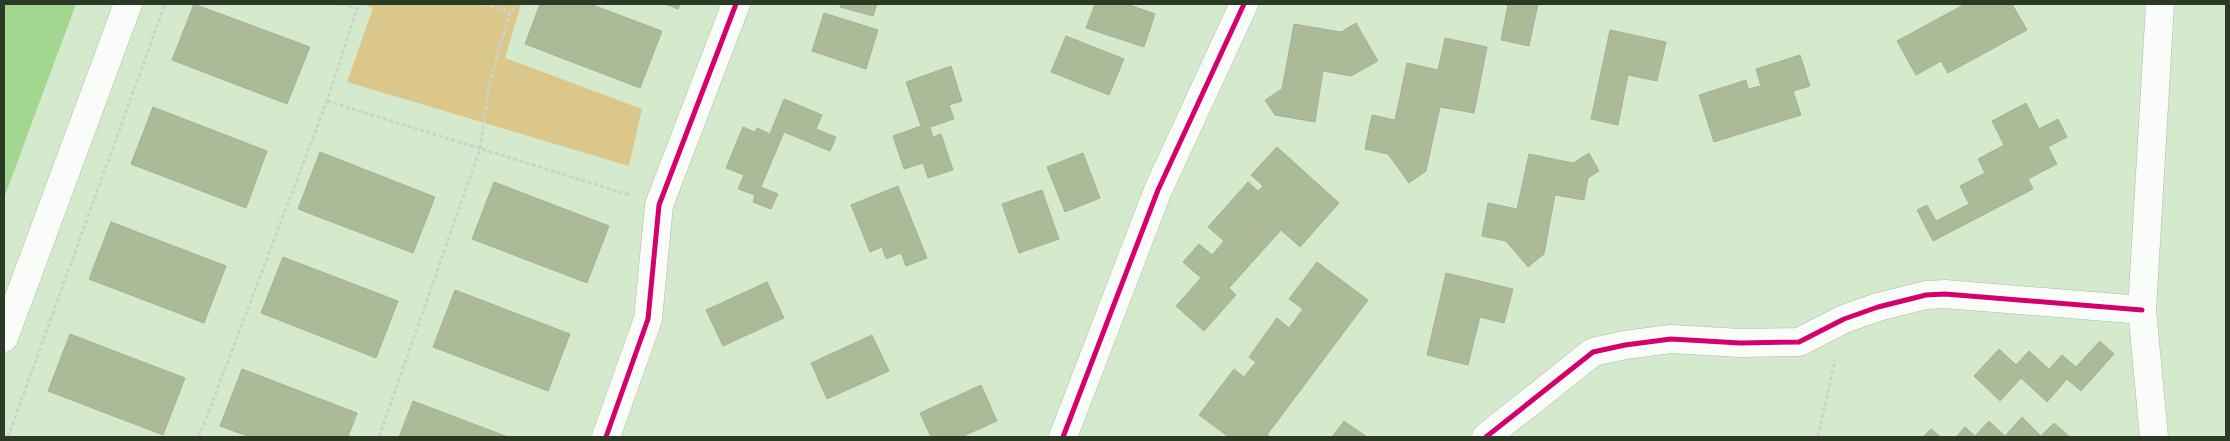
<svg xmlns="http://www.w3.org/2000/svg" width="2230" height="441" viewBox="0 0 2230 441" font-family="'Varela Round',sans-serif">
<rect width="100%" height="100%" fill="#d5eacd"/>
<path fill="#dcc78b" d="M361,4h160l-16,54 137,51 -13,57 -282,-84 26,-74z"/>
<path fill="#a3d78f" d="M4,4h72l-72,194z"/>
<path fill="#adba97" stroke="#a6b299" d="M194,4l116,43 -23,57 -115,-44z
M540,4h50l72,27 -22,57 -115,-44z
M665,4h15l-2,5z
M841,4h36l-4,12 -33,-9z
M1095,4h32l28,10 -11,33 -58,-19z
M1508,4h30l-9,42 -28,-6z
M1965,4h47l15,26 -79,43 -7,-12 -25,14 -19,-34z
M824,13l54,17 -12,39 -54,-18z
M1356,23l22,38 -27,15 -28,-5 -8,51 -40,-7 -10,-15 17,-11 12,-65 47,8z
M1610,30l56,12 -9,39 -29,-6 -10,50 -27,-6z
M1066,36l58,23 -15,36 -58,-23z
M1445,38l42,9 -13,66 -34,-6 -14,64 -17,12 -21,-29 -23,-5 7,-34 23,5 12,-57 31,7z
M1800,55l10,31 -17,5 8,24 -87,27 -15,-47 47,-15 2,9 13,-3 -5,-17z
M951,66l11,35 -13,4 5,14 -24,8 3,10 8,-3 12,36 -25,8 -5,-15 -19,6 -11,-33 28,-10 -15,-44z
M784,99l38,16 -6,14 20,8 -6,14 -46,-19 -23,55 17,7 -7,15 -18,-7 2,-7 -17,-6 6,-14 -18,-7 17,-41 12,5 2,-4 13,6z
M2026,103l13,26 19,-10 9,18 -19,10 9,17 -29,15 5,10 -100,52 -16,-31 10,-5 9,16 33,-17 -9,-18 25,-13 -7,-14 26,-14 -12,-24z
M153,107l114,44 -21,57 -115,-44z
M1277,147l62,56 -39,44 -19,-17 -52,58 7,7 -32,36 -28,-25 25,-28 -18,-16 16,-18 13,11 12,-14 -16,-14 40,-45 10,9 5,-5 -12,-11z
M320,152l115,45 -22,56 -115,-44z
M1083,153l17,45 -35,14 -18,-45z
M1589,153l10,18 -11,7 -4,22 -29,-5 -11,59 -16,13 -22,-26 -24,-5 6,-33 29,6 12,-55 44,9z
M494,182l115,44 -22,57 -115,-44z
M898,186l29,72 -21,8 -5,-13 -15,6 -4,-12 -12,5 -19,-47z
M1042,190l17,49 -40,14 -17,-49z
M111,222l115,44 -22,57 -115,-44z
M283,257l115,44 -22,57 -115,-45z
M1317,262l51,38 -101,135 3,2h-41l-30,-22 35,-46 10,8 12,-15 -7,-5 28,-39 12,10 14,-19 -14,-10z
M1446,273l67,16 -9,34 -24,-6 -12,48 -41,-10z
M767,282l17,36 -61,28 -17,-36z
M455,290l115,44 -22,57 -115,-44z
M70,334l115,44 -22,57 -115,-44z
M872,335l17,36 -62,28 -16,-36z
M2100,341l14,13 -33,37 -14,-12 -20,23 -26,-24 -21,23 -26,-25 25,-27 17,16 13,-14 20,18 13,-14 14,12z
M242,369l115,44 -9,24h-98l-30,-11z
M981,385l16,36 -36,16h-30l-11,-24z
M413,401l95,36h-109z
M2022,417l19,19 13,-13 16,14h-114l9,-10 10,9 14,-15 16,15z
M1344,421l23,16h-35z
M1931,429l10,8h-18z"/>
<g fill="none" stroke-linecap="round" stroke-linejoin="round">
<defs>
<path id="minor" d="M4,338l124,-334
M606,437l42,-118 11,-114 77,-201
M1063,437l95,-247 86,-186
M1486,437l107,-85 32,-7 46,-6 69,4 59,-1 45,-23 34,-12 48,-12 19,-1 197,16
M2154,437l-12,-127 18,-306"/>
</defs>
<use href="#minor" stroke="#abbca5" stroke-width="29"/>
<path stroke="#ccd3ca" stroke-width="3" stroke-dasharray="4 2.5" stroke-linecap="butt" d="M342,4l15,5
M484,4l26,8
M327,101l303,94
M8,437l157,-433
M199,437l128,-336 30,-92 4,-5
M379,437l101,-288 9,-64 21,-73 8,-8
M1818,437l17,-77"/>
<use href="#minor" stroke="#f9fcf8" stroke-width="28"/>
<defs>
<path id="cycleway" d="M606,437l42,-118 11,-114 77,-201
M1063,437l95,-247 86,-186
M1486,437l107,-85 32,-7 46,-6 69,4 59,-1 45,-23 34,-12 48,-12 19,-1 197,16"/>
</defs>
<use href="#cycleway" stroke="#fff" stroke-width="8"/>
<use href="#cycleway" stroke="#d6006c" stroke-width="5"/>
</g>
<rect width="2230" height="441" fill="none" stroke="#2b3a25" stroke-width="10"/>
</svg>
